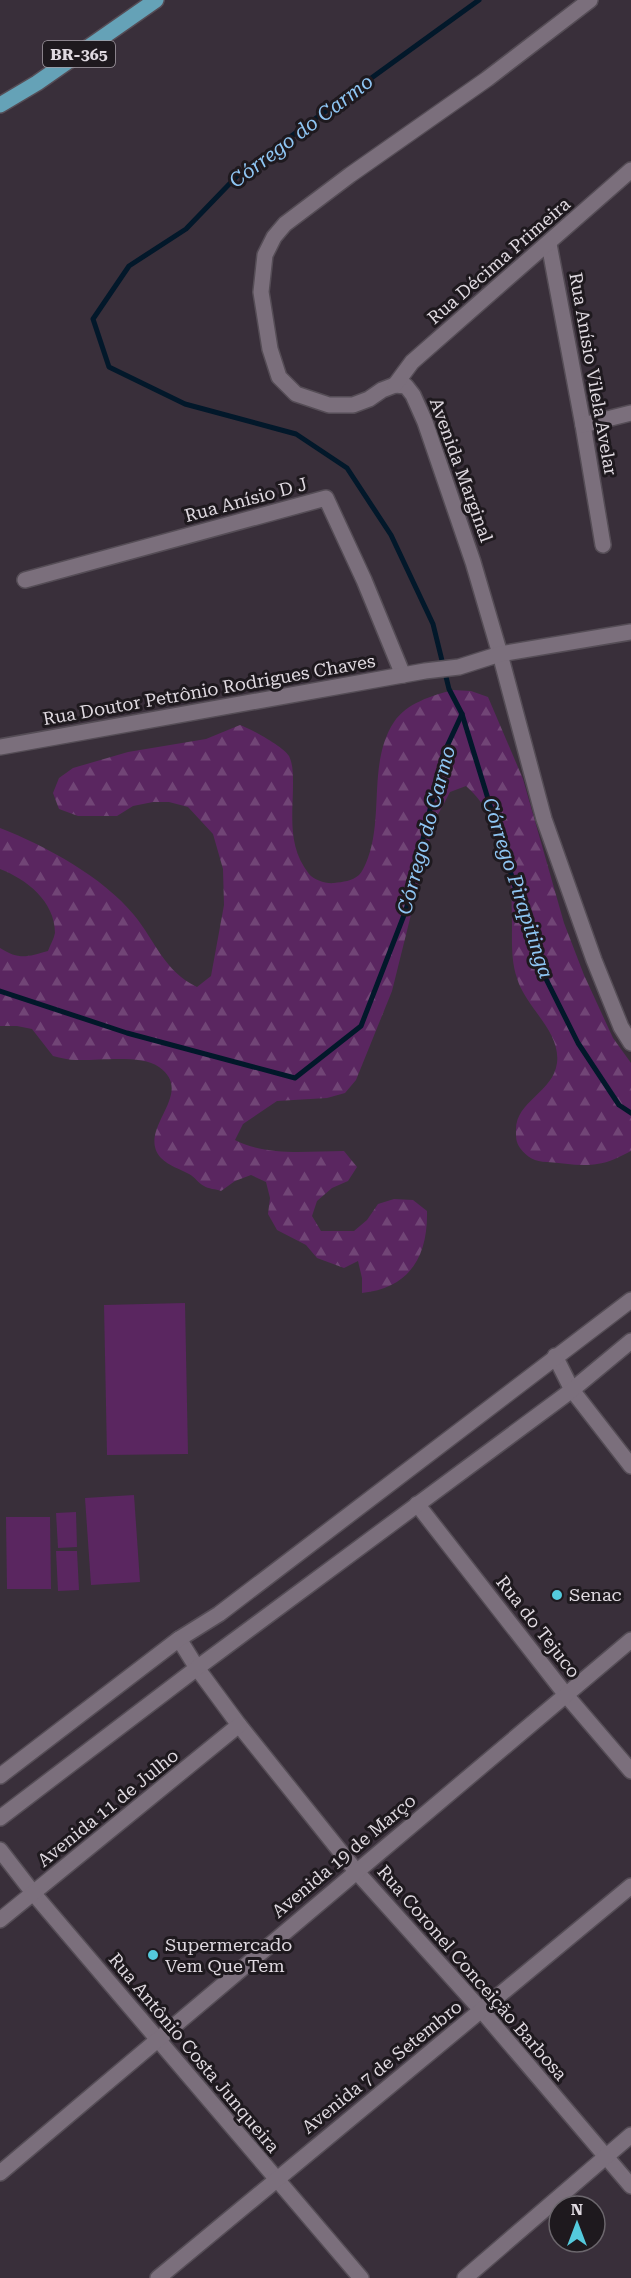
<svg xmlns="http://www.w3.org/2000/svg" width="631" height="2278" font-family="'Roboto Serif',serif">
<defs>
<pattern id="forest-firs" width="22" height="20" patternUnits="userSpaceOnUse" patternTransform="scale(1.5)"><rect width="22" height="20" fill="#5a2660"/><path d="M5 1l3.5 6h-7zM16 11l3.5 6h-7z" fill="#714576"/></pattern>
</defs>
<rect width="100%" height="100%" fill="#392f3a"/>
<path fill="url(#forest-firs)" d="M453,690L471,691L488,697L523,779L564,923L584,975L613,1038L631,1063V1151C621,1156 609,1163 597,1164C582,1167 563,1163 547,1162C535,1162 527,1157 520,1148C516,1142 516,1138 516,1131C515,1101 553,1093 557,1063C561,1031 525,1007 517,978C511,961 512,942 512,924C512,871 507,824 466,786L450,792L434,822L392,991L356,1080L345,1093L327,1098L277,1101L243,1124L235,1140C267,1157 309,1151 344,1151L357,1167L348,1181L332,1188L317,1201L312,1216L321,1231H354L367,1220L378,1204L394,1199L413,1200L427,1211C428,1256 410,1288 362,1293V1278L358,1261L344,1268L317,1258L306,1245L277,1230L268,1214L270,1198L266,1182L251,1175L235,1181L221,1191C216,1189 208,1189 204,1186C198,1183 195,1177 189,1174C180,1169 169,1166 161,1158C135,1129 197,1094 159,1067C141,1054 98,1061 76,1060C69,1060 61,1058 53,1056L32,1029L17,1026H0V948C19,960 27,957 48,951C50,945 54,939 55,933C55,901 26,879 0,869V828C46,846 103,877 134,915C156,942 164,971 197,987L211,976L224,905L223,869L213,834L188,807L169,802H153L133,806L117,816H78L59,809L53,793L59,778L73,768L128,752L206,739L240,725C251,729 283,746 289,756C293,764 293,774 293,783C293,816 287,846 309,874C314,880 326,884 334,883C343,882 352,881 359,875C362,872 364,867 366,863C385,819 367,763 394,722C407,703 431,696 453,690Z"/>
<g fill="#5a2660">
<path d="M185,1303L188,1454L107,1455L104,1305Z"/>
<path d="M134,1495L140,1582L91,1585L85,1498Z"/>
<path d="M76,1512L77,1547L58,1548L56,1513Z"/>
<path d="M6,1517H50L51,1589H7Z"/>
<path d="M56,1551H77L79,1590L58,1591Z"/>
</g>
<g fill="none" stroke-linecap="round" stroke-linejoin="round">
<g stroke="#02182a" stroke-width="5">
<path d="M479,0L239,174L186,229L129,266L93,319L109,367L185,404L296,434L347,468L391,535L433,624L449,689L462,714L539,965L578,1043L619,1105L631,1113"/>
<path d="M0,991L127,1033L295,1078L361,1026L406,910L443,755L462,714"/>
</g>
<defs>
<g id="street">
<path d="M590,0L487,79L350,175L285,224L274,237L265,255L261,292L270,349L279,377L296,394L329,405H353L369,399L382,390L395,385L406,386L413,395L425,422L473,562L500,654L544,819L594,960L621,1027L631,1043"/>
<path d="M549,244L583,425L603,545"/>
<path d="M395,385L412,362L631,170"/>
<path d="M583,425L631,413"/>
<path d="M25,580L326,498L364,580L403,675"/>
<path d="M0,747L425,671L459,667L500,654L631,632"/>
<path d="M555,1356L572,1390L631,1466"/>
<path d="M417,1504L566,1695L631,1771"/>
<path d="M179,1639L197,1668L239,1725L356,1871L482,2011L631,2186"/>
<path d="M0,1850L34,1894L361,2278"/>
<path d="M0,1920L239,1725"/>
<path d="M0,2173L631,1640"/>
<path d="M158,2278L631,1886"/>
<path d="M465,2278L631,2135"/>
</g>
<g id="secondary">
<path d="M0,1776L179,1639L219,1614L631,1300"/>
<path d="M0,1818L197,1668L572,1390L631,1341"/>
</g>
<path id="primary" d="M0,105L37,83L156,0"/>
</defs>
<use href="#street" stroke="#554d56" stroke-width="18"/>
<use href="#secondary" stroke="#554d56" stroke-width="18"/>
<use href="#primary" stroke="#554d56" stroke-width="18"/>
<use href="#street" stroke="#7b6f7c" stroke-width="15"/>
<use href="#secondary" stroke="#7b6f7c" stroke-width="15"/>
<use href="#primary" stroke="#65a2b7" stroke-width="15"/>
</g>
<g fill="#54cadd" stroke="#1e191e" stroke-width="2">
<circle cx="557" cy="1595" r="6"/>
<circle cx="153" cy="1955" r="6"/>
</g>
<g text-anchor="middle" stroke-width="6" stroke-linejoin="round" paint-order="stroke">
<rect fill="#1e191e" stroke="#a59fa6" stroke-width="1.5" x="43" y="41" width="72" height="26" rx="4.5"/>
<g font-size="16" font-weight="bold" fill="#dfd9e0">
<text x="79" y="60">BR-365</text>
</g>
<g font-size="18" fill="#dfd9e0" stroke="#1e191e">
<text transform="translate(499 261) rotate(-41)" y="6">Rua Décima Primeira</text>
<text transform="translate(593 374) rotate(80)" y="6">Rua Anísio Vilela Avelar</text>
<text transform="translate(461 470) rotate(70)" y="6">Avenida Marginal</text>
<text transform="translate(246 500) rotate(-15)" y="6">Rua Anísio D J</text>
<text transform="translate(209 690) rotate(-10)" y="6">Rua Doutor Petrônio Rodrigues Chaves</text>
<text transform="translate(538 1627) rotate(52)" y="6">Rua do Tejuco</text>
<text transform="translate(108 1808) rotate(-39)" y="6">Avenida 11 de Julho</text>
<text transform="translate(344 1856) rotate(-40)" y="6">Avenida 19 de Março</text>
<text transform="translate(472 1973) rotate(49)" y="6">Rua Coronel Conceição Barbosa</text>
<text transform="translate(194 2053) rotate(50)" y="6">Rua Antônio Costa Junqueira</text>
<text transform="translate(382 2067) rotate(-39)" y="6">Avenida 7 de Setembro</text>
</g>
<g font-size="18" fill="#dfd9e0" stroke="#1e191e" text-anchor="start">
<text x="569" y="1601">Senac</text>
<text x="165" y="1951">Supermercado<tspan x="165" dy="21">Vem Que Tem</tspan></text>
</g>
<g font-size="20" font-style="italic" fill="#8fc6f4" stroke="#1e191e">
<text transform="translate(301 131) rotate(-37)" y="7">Córrego do Carmo</text>
<text transform="translate(426 830) rotate(-75)" y="7">Córrego do Carmo</text>
<text transform="translate(518 888) rotate(72)" y="7">Córrego Pirapitinga</text>
</g>
</g>
<g transform="translate(577 2224)"><circle r="28" fill="#1e191e" stroke="#6b666c" stroke-width="1.5"/>
<path d="M0-4.5L10 22L0 15L-10 22Z" fill="#54cadd"/>
<text y="-9" font-size="16" font-weight="bold" text-anchor="middle" fill="#dfd9e0">N</text>
</g>
</svg>
